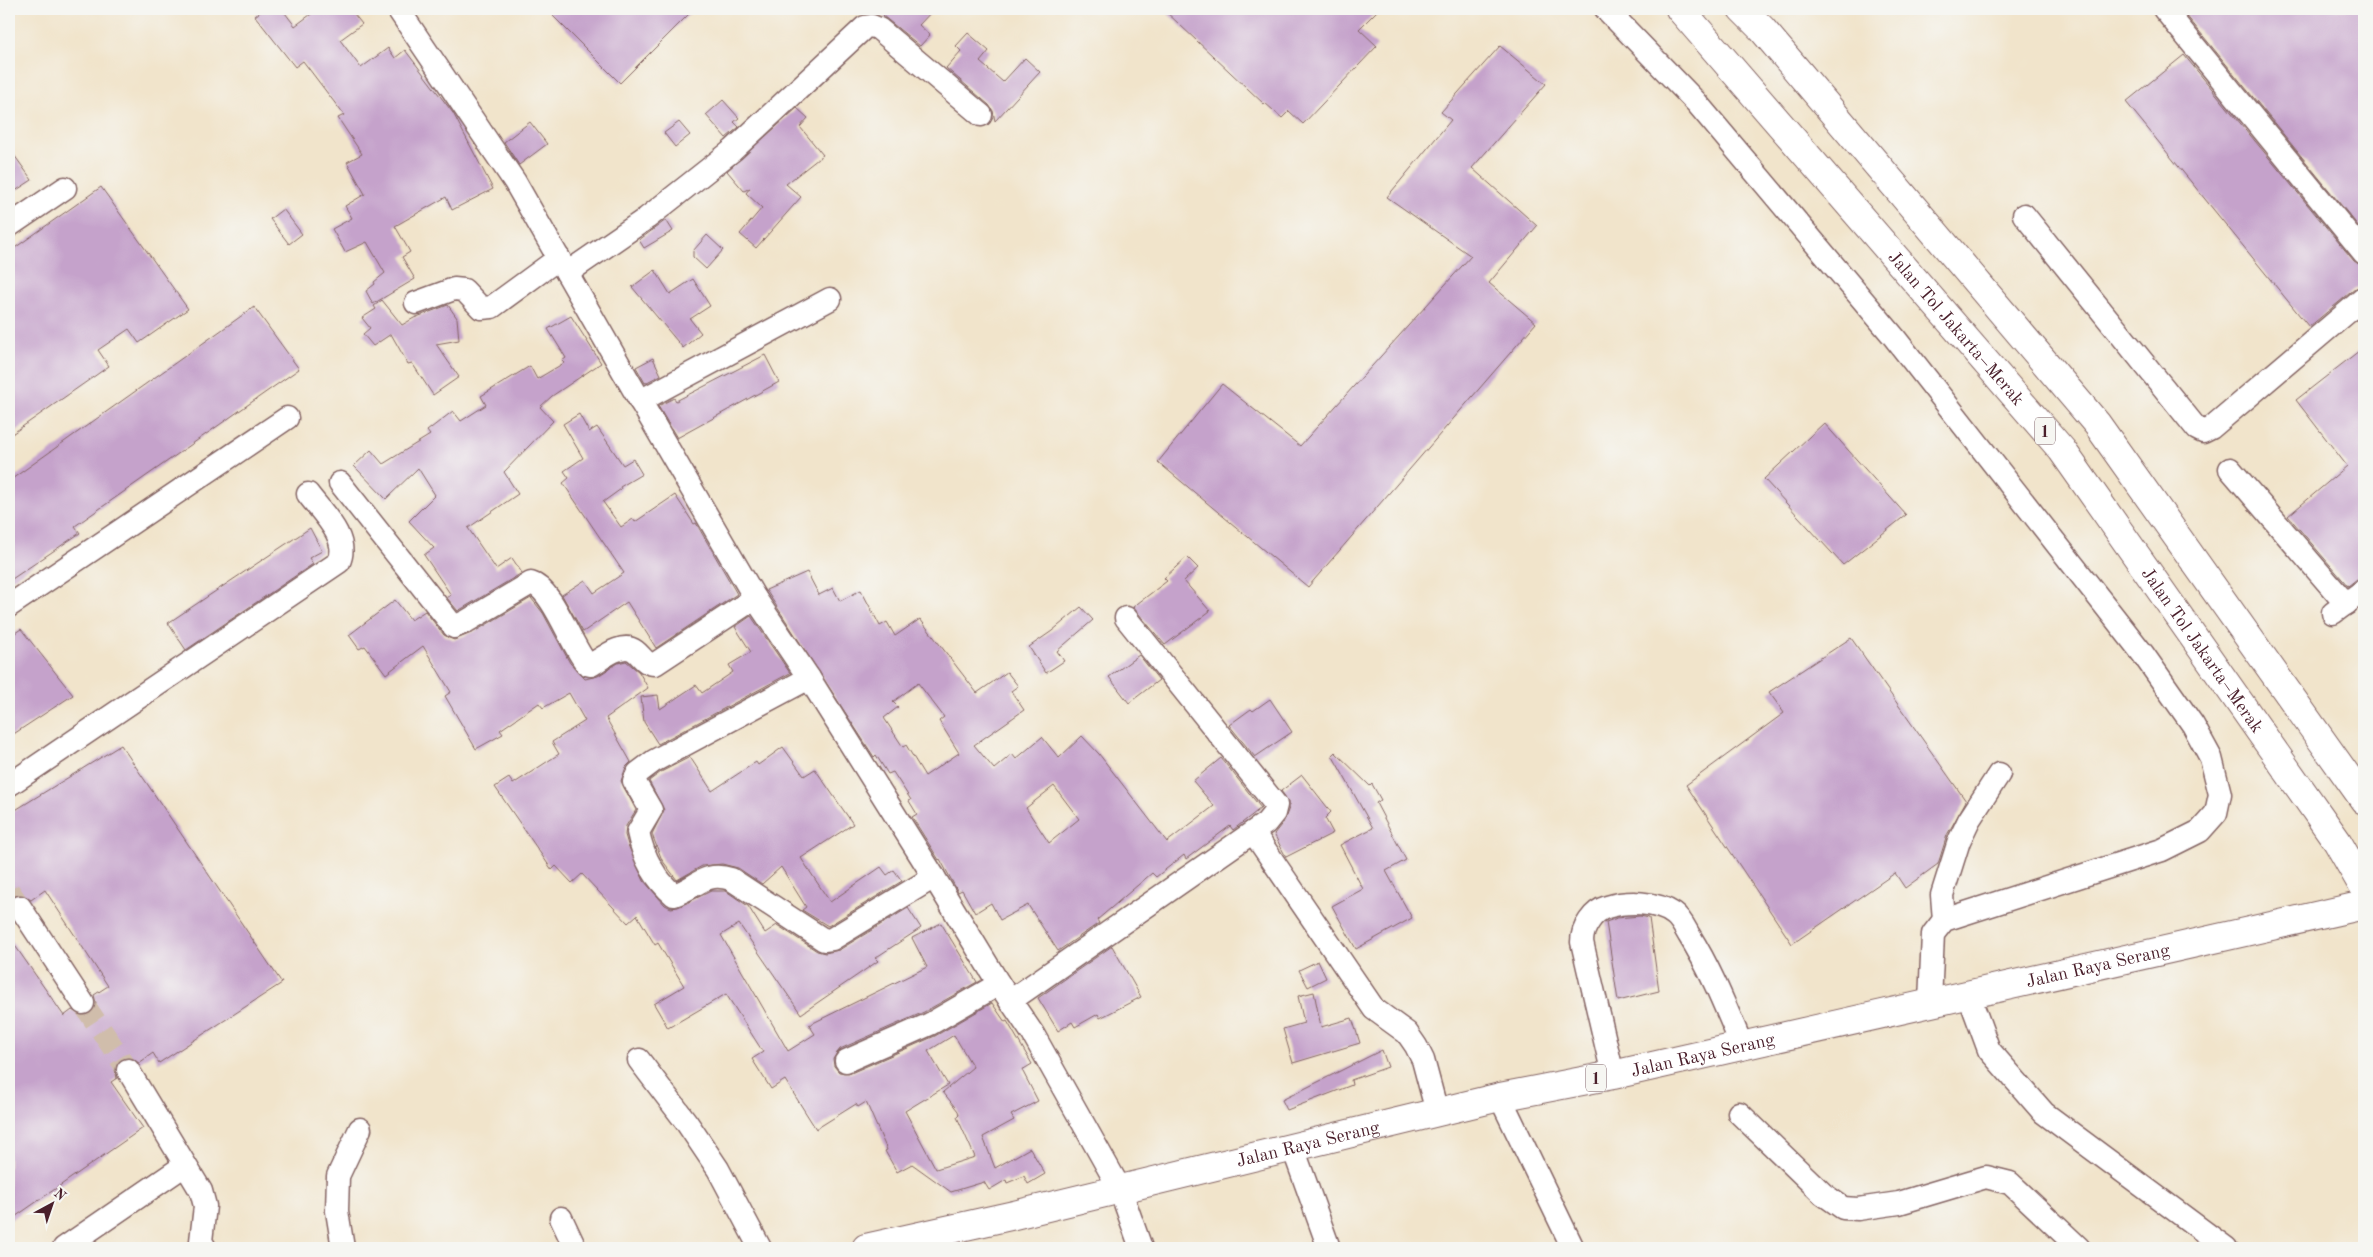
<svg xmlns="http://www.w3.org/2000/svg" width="2373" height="1257" font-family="'Old Standard TT',serif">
<rect width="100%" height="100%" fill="#f6f6f2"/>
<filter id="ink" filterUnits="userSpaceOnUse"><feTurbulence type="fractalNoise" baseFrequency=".02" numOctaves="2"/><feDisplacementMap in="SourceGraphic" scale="10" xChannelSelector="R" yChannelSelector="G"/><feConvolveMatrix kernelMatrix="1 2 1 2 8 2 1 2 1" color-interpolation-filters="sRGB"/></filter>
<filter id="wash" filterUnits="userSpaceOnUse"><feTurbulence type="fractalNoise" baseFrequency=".0096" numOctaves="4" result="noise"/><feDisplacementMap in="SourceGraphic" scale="20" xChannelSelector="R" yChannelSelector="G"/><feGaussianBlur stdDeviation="1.12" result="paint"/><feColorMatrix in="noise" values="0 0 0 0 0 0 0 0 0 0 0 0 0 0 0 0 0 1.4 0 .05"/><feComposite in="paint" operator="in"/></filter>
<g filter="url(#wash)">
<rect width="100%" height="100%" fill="#f1e4cb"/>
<g id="blocks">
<g fill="#c5a2cb" fill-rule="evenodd">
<path d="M264,9H282L295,26L318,9H350L362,24L340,40L361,68L388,48L395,58L405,50L453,113L493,189L452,210L446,197L395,226L410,252L402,257L415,279L373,304L366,291L375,284L374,282L385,273L367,242L345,252L332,229L352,218L345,206L365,194L347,162L362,154L338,118L344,115L303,61L295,67L255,16Z"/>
<path d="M546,9H694L620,83Z"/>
<path d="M890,9H934L919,25L930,35L920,46L883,16Z"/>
<path d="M1163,9H1379L1359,29L1377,46L1303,124L1289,111L1282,118L1265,103L1264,104Z"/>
<path d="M2181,9H2364V233Z"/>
<path d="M968,33L989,51L980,62L1003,82L1025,58L1040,72L995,121L993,111L989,105L946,68L961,51L956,46Z"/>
<path d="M1500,46L1546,84L1472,168L1537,226L1489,283L1536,323L1308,587L1158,462L1222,384L1300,446L1471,256L1387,197L1451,120L1441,112Z"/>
<path d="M2184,55L2354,261L2364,266V285L2356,288L2309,327L2126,102Z"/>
<path d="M723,100L739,118L734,122L739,127L726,138L706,115Z"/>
<path d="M797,108L808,118L800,127L823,155L786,184L801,197L756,248L740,234L762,208L746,193L750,188L744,191L727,171Z"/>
<path d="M530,122L547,144L519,165L504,142Z"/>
<path d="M679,122L690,135L675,147L664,133Z"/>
<path d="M9,148L32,180L9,195Z"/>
<path d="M101,187L188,309L139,343L129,329L98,350L109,366L9,436V252Z"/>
<path d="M283,209L302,234L289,244L270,219Z"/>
<path d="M666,220L673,231L644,248L639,240Z"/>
<path d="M707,235L723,250L706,269L693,257V251Z"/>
<path d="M655,270L670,294L693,279L710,306L690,319L701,333L683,348L632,287Z"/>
<path d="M382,300L402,325L414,318L448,305L457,318L459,340L436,344L459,377L433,395L412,363L408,364L391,334L373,346L363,334L370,328L362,318L376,309L374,306Z"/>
<path d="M254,307L299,369L75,526L80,533L9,581V481Z"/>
<path d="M571,316L601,363L552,396L540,407L553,421L504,472L518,494L468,528L496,569L512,558L522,573L458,611L447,598L451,595L424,555L434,548L409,521L435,495L418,468L386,499L354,466L371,450L383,464L430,435L427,431L453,411L461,421L486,405L481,396L530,366L537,379L564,363L562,361L566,358L548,329Z"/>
<path d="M2364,347V577L2357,579L2348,586L2288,516L2347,466L2296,400Z"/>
<path d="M765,355L779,382L677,438L658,406L674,398L676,401Z"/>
<path d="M653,358L661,375L645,383L636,367Z"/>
<path d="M579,414L589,432L597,427L623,465L633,459L642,474L620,487L621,489L603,502L621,527L633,519L635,522L675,495L694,524L696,523L737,594L656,648L627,602L583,632L562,595L585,580L594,593L624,573L563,483L569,478L564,471L583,458L563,424Z"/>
<path d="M1824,423L1906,515L1843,565L1764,479Z"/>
<path d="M310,528L322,551L309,558L313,564L186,650L168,623Z"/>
<path d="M1187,557L1198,568L1184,581L1210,611L1165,645L1133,607L1167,581L1164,578Z"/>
<path d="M807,572L819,595L833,588L840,601L861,590L880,626L887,622L895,636L920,619L977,693L1007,672L1018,686L1011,691L1024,710L974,745L994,769L1012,754L1016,759L1042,737L1059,758L1082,736L1099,754L1167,842L1214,806L1193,781L1221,758L1261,808L1233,830L1230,826L1186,859L1184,855L1156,877L1152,873L1097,920L1099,923L1058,951L1028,905L1000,920L991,903L975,913L962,890L958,892L940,859L939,860L912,817L917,814L909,801L911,800L893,772L888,774L876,755L874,757L766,590ZM918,683L944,717L939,721L959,753L925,776L906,745L903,747L884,718L898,707L893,702ZM1054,786L1079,819L1049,843L1026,808Z"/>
<path d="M531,598L543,613L570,663L585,679L598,676L618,663L626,661L639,672L648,688L606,718L631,762L626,767L621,781L636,810L626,826L625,835L628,845L644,881L665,905L671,908L678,907L711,891H726L748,906L765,933L777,925L817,951L825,953L839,950L908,908L921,928L875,958L878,961L801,1014L739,924L721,935L788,1051L815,1034L809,1025L927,967L912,938L941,923L977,982L924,1012L840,1049L833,1059L834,1066L839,1072L851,1073L935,1036L992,1003L1005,1022L1007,1021L1032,1064L1022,1070L1038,1101L1011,1115L1014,1120L983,1137L995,1168L1030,1148L1045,1174L1028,1184L1024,1176L1007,1183L1006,1180L989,1190L984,1182L951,1192L912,1164L897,1172L885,1151L887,1150L866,1102L858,1107L856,1104L816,1129L785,1080L771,1089L752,1059L763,1052L726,994L668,1028L654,1004L684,986L658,943L655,945L637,915L628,923L582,874L572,883L556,866L552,870L495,787L509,778L513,784L559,754L552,742L585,721L569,693L543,708L539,703L500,730L503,734L476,749L445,696L451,692L423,646L386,674L365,646L359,649L349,635L395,600L411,620L425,611L444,635L454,640L474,632ZM954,1035L973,1067L943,1092L958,1111L959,1115L957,1117L975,1157L936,1169L905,1111L948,1085L928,1051Z"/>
<path d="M1081,607L1093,620L1057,651L1064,661L1046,673L1029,647L1052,631Z"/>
<path d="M751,616L790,673L658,744L644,722L641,697L658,695L660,709L696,685L702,693L733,672L729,665L751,652L735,627Z"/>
<path d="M21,629L73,695L9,737V637Z"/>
<path d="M1851,638L1966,801L1947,835L1938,864L1905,888L1895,873L1792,944L1686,785L1784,713L1769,692Z"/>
<path d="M1139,655L1159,680L1129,703L1109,677Z"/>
<path d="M1270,699L1292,732L1255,757L1229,725L1251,709L1253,711Z"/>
<path d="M121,745L282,983L159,1063L153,1053L139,1063L128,1057L121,1059L115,1070L117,1078L111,1082L143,1128L9,1221V937L64,1016L72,1010L83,1016L91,1014L96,1003L94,995L108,986L45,890L31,900L20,894L13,896L9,900V814Z"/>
<path d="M783,747L804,776L815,769L853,824L801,858L830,902L881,867L887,875L894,870L902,881L828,926L802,910L806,907L781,867L762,884L738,868L722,864L702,866L677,880L662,860L653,837L652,834L664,810L649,781L661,772L690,757L712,791L756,762L758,765Z"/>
<path d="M1335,752L1370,786L1372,784L1381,800L1376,803L1406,860L1386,871L1412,918L1356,949L1332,906L1363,889L1340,845L1373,828L1332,755Z"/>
<path d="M1302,775L1331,812L1325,818L1333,833L1286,857L1274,834L1284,821L1289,808V802L1281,791Z"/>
<path d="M1640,916L1649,918L1659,991L1618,1001L1606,922L1617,918Z"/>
<path d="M1112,946L1141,997L1100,1018L1098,1014L1075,1027L1072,1022L1058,1031L1038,998Z"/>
<path d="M1318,961L1326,978L1308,987L1299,970Z"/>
<path d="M1314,992L1321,1027L1352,1018L1360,1043L1293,1063L1283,1029L1304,1023L1298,996Z"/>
<path d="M1382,1050L1388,1067L1351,1080L1352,1085L1287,1110L1282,1100Z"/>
</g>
</g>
</g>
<g filter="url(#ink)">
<use href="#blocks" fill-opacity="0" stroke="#846463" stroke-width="1"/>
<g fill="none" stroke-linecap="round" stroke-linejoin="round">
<g stroke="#d0bdab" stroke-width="22" stroke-dasharray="22 11" stroke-linecap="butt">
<path d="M9,891L20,907"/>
<path d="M83,1003L128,1070"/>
</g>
<defs>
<g id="minor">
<path d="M398,9L515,182L627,378L755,598L809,678L934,877L999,984L1033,1034L1120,1189L1141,1248"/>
<path d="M1606,9L1696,102L1894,337L2143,654L2193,725L2211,758L2220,794L2216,813L2200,831L2162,850L1944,920L1933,934L1930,1002"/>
<path d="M2164,9L2364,253"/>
<path d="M2024,215L2197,429L2203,432L2211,428L2364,298"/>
<path d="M9,226L65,188"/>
<path d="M567,273L647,218L733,150L865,27L872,26L879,29L981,115"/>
<path d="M416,303L454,289L464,290L481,308L492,307L559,258"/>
<path d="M640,401L830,299"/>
<path d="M2230,469L2346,604"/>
<path d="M340,483L454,627L467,621L531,583C553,589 571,646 587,664L591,665C603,658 622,641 635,651C643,657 644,664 655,664L755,598"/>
<path d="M9,606L287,418"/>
<path d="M2333,613L2364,590"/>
<path d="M809,678L654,761L638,773L634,781L651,810L638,832C643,856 655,879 674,895C698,887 704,871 731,879L824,940L832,939L934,877"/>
<path d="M9,785L339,562C350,538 322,513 308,494"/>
<path d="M1253,832L1374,1009L1407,1033L1416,1046L1423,1060L1437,1112"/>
<path d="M20,907L83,1003"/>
<path d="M1944,920L1942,895L1959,841L1969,820L1999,774"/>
<path d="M1968,993L1989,1050L2044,1113L2226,1248"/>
<path d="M1010,1001L1266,823L1274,813L1276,805L1126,618"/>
<path d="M639,1060L687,1123L718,1169L760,1248"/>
<path d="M846,1061L930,1024L999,984"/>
<path d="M128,1070L201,1191L205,1206L201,1241L205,1248"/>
<path d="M1613,1075L1582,942C1582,928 1593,911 1607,907C1627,901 1656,901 1674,914C1680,918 1685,928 1689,935C1711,970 1726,1008 1742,1046"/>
<path d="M1500,1097L1573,1248"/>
<path d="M1739,1113L1823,1194L1843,1208L1858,1209L1899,1203L1986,1177L2010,1183L2079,1248"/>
<path d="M1293,1148L1329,1248"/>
<path d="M561,1218L575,1248"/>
<path d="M64,1248L185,1165"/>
<path d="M343,1248L337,1211L338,1176L360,1129"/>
</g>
<g id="highway">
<path id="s1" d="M1680,9L2062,450L2337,841L2364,888"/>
<path d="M1742,9L1762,29L2097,424L2364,800"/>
<path id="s2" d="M866,1248L1010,1216L1500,1097L1613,1075L2364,905"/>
</g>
</defs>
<use href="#minor" stroke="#846463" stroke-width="25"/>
<use href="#highway" stroke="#846463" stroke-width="30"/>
<use href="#minor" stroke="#fff" stroke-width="22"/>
<use href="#highway" stroke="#fff" stroke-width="28"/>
</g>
</g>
<g text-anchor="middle" stroke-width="5" stroke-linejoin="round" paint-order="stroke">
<g fill="#f6f6f2" stroke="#7e6067" stroke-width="1">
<rect x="2035" y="417.5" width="20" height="27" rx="4"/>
<rect x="1586" y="1064.5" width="20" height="27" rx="4"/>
</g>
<g font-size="16" font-weight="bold" fill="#4a1f2b">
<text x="2045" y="437">1</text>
<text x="1596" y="1084">1</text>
</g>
<g font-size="18" fill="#4a1f2b" stroke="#f6f6f2">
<text dy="6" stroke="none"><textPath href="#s1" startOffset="422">Jalan Tol Jakarta–Merak</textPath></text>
<text dy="6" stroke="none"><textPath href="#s1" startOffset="828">Jalan Tol Jakarta–Merak</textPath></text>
<text dy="6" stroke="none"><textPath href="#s2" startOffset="1264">Jalan Raya Serang</textPath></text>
<text dy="6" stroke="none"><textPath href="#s2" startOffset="859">Jalan Raya Serang</textPath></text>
<text dy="6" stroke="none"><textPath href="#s2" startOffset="454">Jalan Raya Serang</textPath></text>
</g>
</g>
<rect width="2373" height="1257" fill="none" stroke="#f6f6f2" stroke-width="30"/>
<g transform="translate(52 1204) rotate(40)" stroke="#f6f6f2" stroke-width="4" paint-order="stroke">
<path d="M0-4L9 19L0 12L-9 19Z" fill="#4a1f2b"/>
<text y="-8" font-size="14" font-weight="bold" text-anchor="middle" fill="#4a1f2b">N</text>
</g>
</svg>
